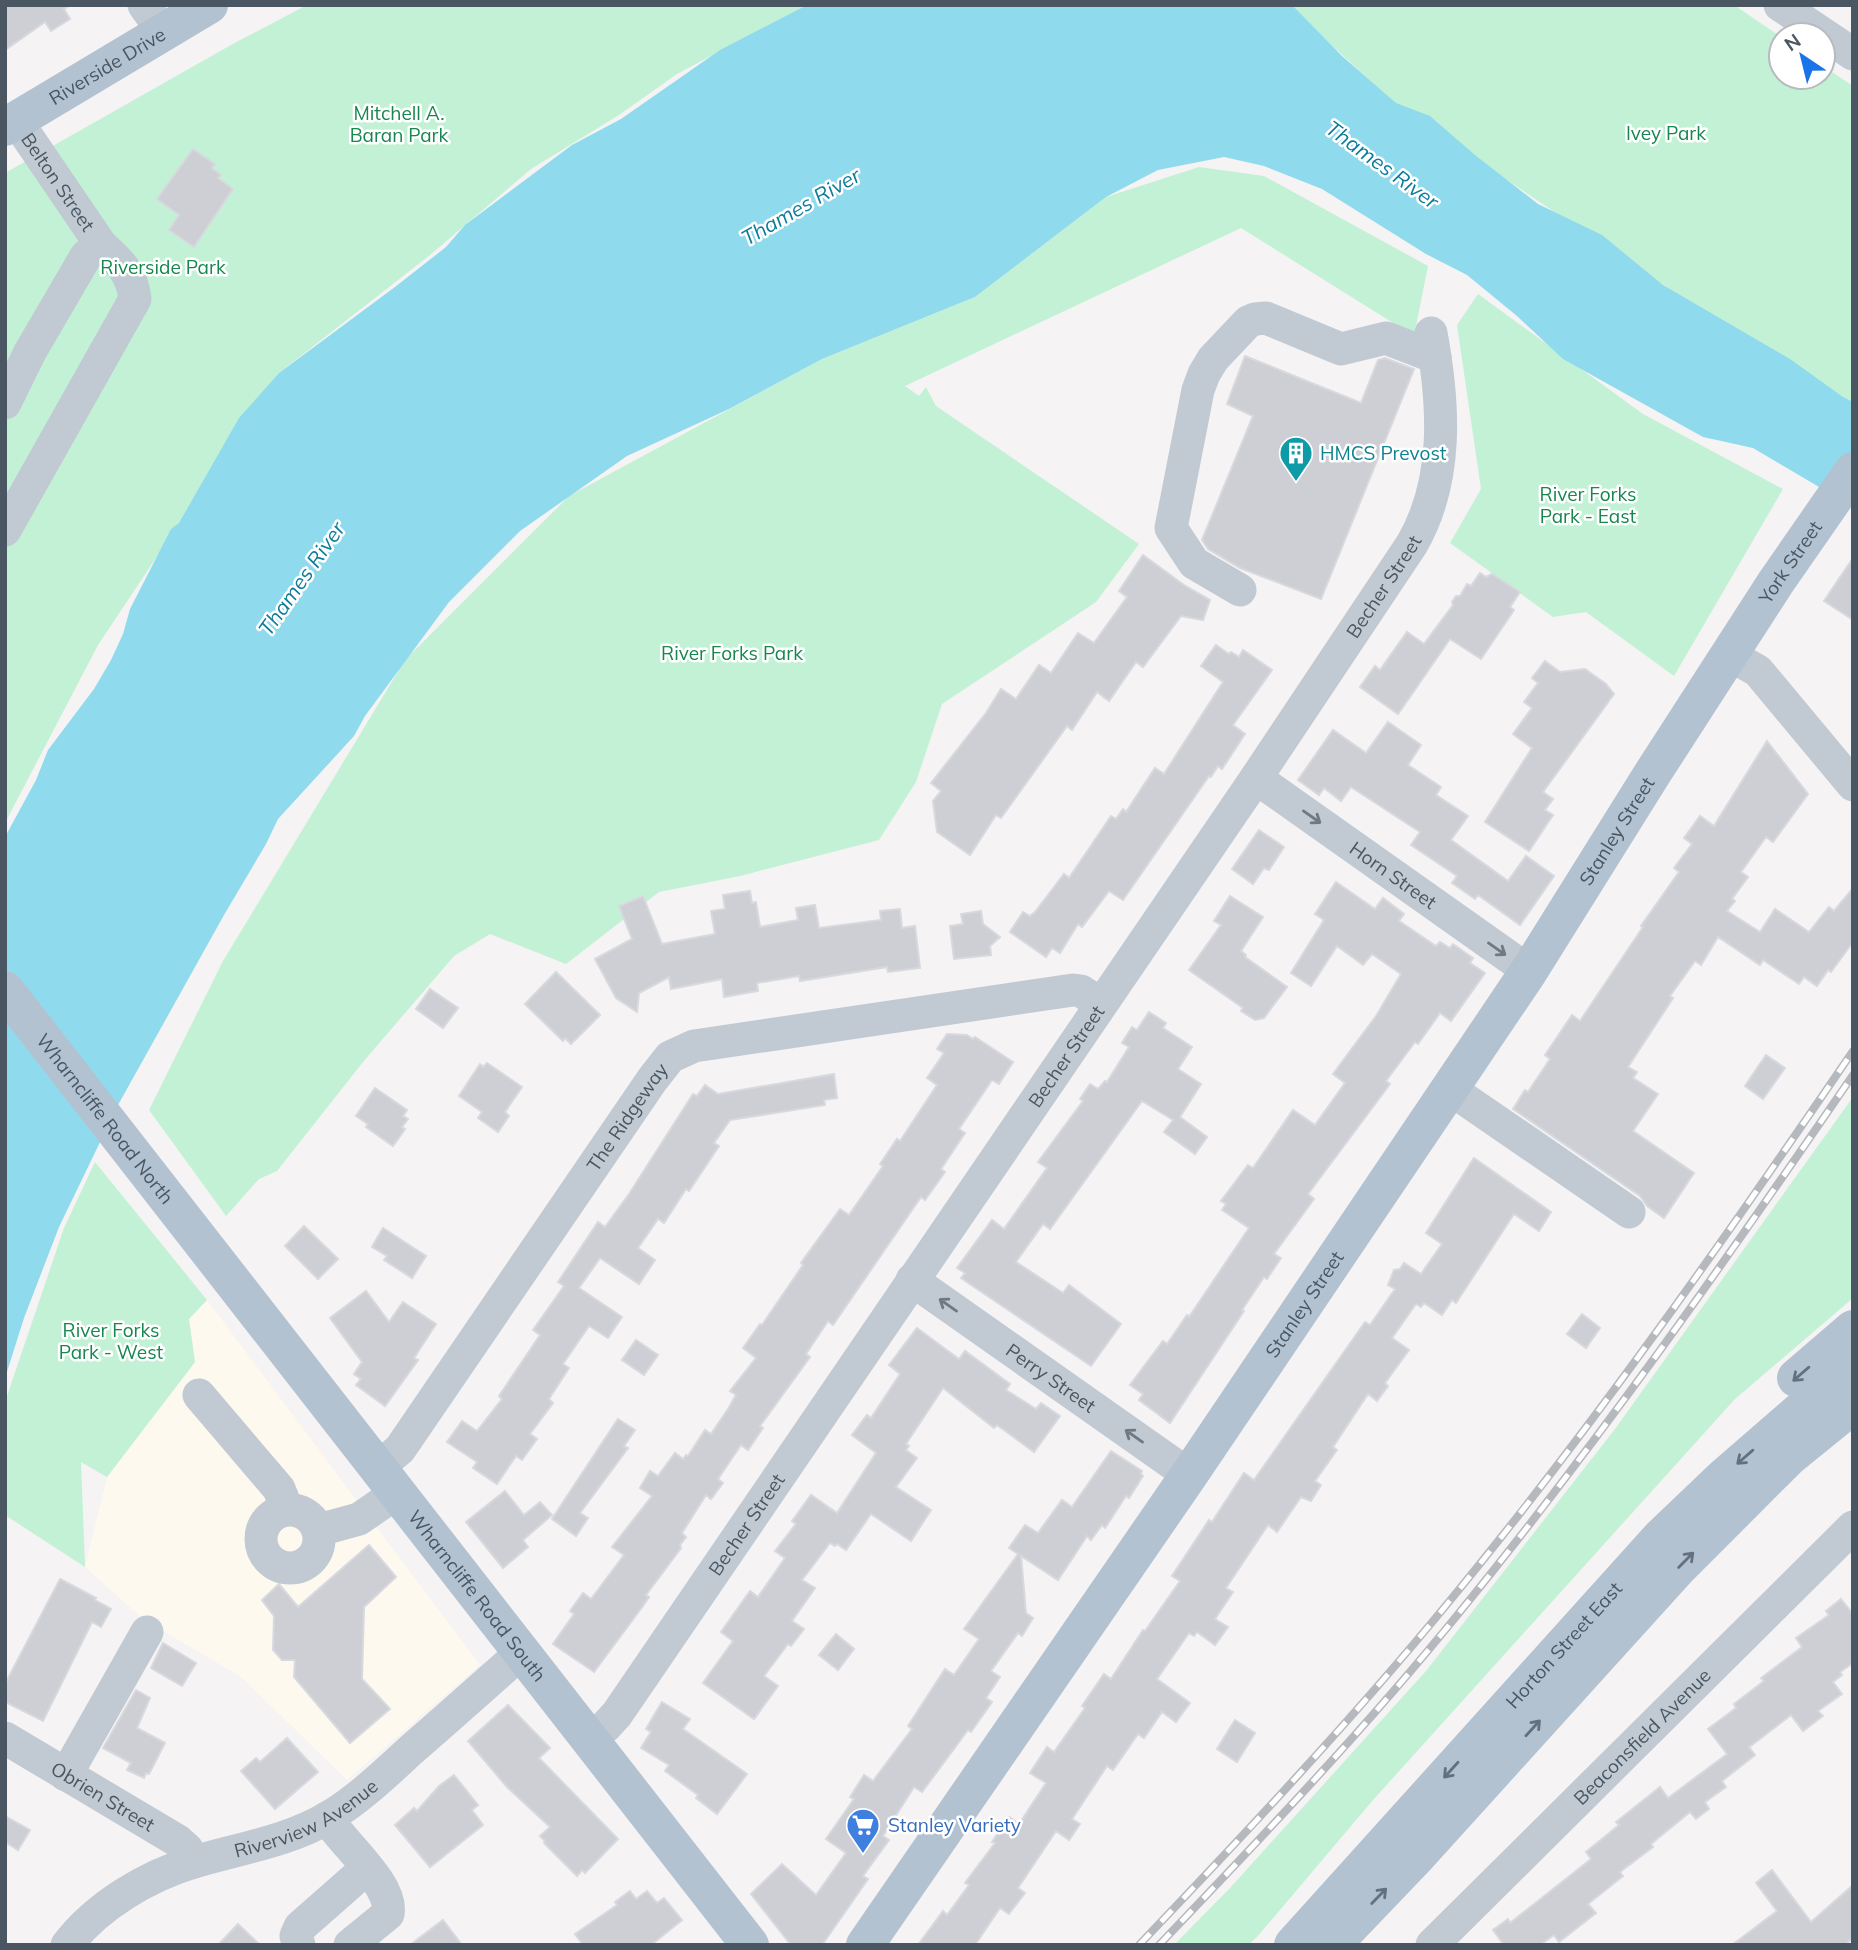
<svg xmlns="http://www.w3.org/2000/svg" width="1858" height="1950" font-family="Mulish,sans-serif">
<rect width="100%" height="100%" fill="#f5f3f3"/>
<path fill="#fdf9ef" d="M207,1300L480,1665L347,1780L241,1677L143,1619L85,1567L107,1477L195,1362L189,1319Z"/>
<g fill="#c3f1d5">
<path d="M307,5H807L677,74L619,115L531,169L430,255L279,373L98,645L5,823V173L231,45Z"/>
<path d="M1288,5H1734L1781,37V77H1823V66L1853,86V399L1846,408L1400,108Z"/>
<path d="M1199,167L1264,176L1428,266L1414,336L1241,228L905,386L919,396L926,387L936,406L1139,544L1096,602L942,704L916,782L879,840L740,876L659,892L566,964L490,934L454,956L363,1062L277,1171L259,1179L226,1216L149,1110L223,961L405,660L569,496L822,359L975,297L1106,197Z"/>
<path d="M1478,294L1643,414L1783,489L1674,676L1586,612L1553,617L1450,543L1481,489L1457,325Z"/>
<path d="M1853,1097V1298L1735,1399L1373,1800L1257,1937L1248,1945H1174L1230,1888L1426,1671L1615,1429Z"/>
<path d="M95,1162L207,1300L189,1319L195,1362L107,1477L81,1462L85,1567L5,1515V1402L64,1228Z"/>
</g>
<path fill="#90daee" d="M807,5H1292L1342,56L1396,103L1430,116L1475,155L1538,204L1602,235L1663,285L1790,359L1843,397L1853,402V507L1753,448L1703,437L1563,359L1517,316L1467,275L1426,254L1322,189L1264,166L1224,157L1158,170L1106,197L975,297L822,359L729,409L627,456L520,531L449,602L365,716L354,736L278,819L266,844L224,915L118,1105L59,1227L24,1318L5,1378V837L36,780L48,750L94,689L111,660L123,634L130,609L171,529L179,523L239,418L279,373L395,287L446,247L465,225L572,145L621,119L720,50Z"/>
<g fill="#cdcfd5" stroke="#d7d9de" stroke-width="2">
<path d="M5,5H70L64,9L70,19L51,31L45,22L5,50Z"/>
<path d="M193,149L215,164L212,168L221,175L218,178L233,189L194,247L169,230L179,215L157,199Z"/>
<path d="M1245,356L1361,403L1378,360L1385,358L1414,369L1321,599L1240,568L1208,549L1202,540L1253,416L1227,404Z"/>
<path d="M1143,555L1184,585L1210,600L1203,620L1181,616L1143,667L1136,662L1109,701L1097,692L1072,730L1067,726L1001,818L996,815L970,855L937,832L933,801L941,791L931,783L986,713L1001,689L1016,699L1039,665L1051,673L1078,633L1094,643L1127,597L1119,591Z"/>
<path d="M1853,558V620L1824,601Z"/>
<path d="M1480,573L1486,577L1492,574L1520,592L1510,607L1514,610L1481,659L1450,639L1398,714L1360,687L1375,666L1380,670L1407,632L1424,644L1453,605L1452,602L1456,596H1460L1467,584L1471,586Z"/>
<path d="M1216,645L1229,654L1231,652L1239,657L1243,650L1272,670L1233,725L1245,734L1222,769L1218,766L1211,777L1209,776L1123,900L1109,891L1082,927L1078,924L1060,953L1052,948L1046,957L1010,932L1023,912L1030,916L1035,912L1064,874L1069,878L1111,816L1116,819L1123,809L1126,812L1155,768L1164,774L1223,682L1201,666Z"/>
<path d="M1545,661L1560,672L1585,669L1606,684L1614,694L1543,792L1553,799L1545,810L1553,815L1529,851L1485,822L1532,748L1513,734L1532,708L1524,702L1538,683L1532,678Z"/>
<path d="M1388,722L1421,745L1408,765L1441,787L1436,795L1468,816L1451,840L1508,881L1526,856L1554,876L1520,925L1478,895L1475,899L1452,883L1457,876L1411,845L1420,832L1351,787L1341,801L1324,788L1319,795L1298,780L1333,730L1366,753Z"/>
<path d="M1767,741L1808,794L1773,842L1766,837L1741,872L1748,877L1732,899L1735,901L1727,911L1760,932L1775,909L1809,932L1829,907L1834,911L1853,888V942L1831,972L1828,970L1817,986L1804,977L1799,984L1763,960L1760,965L1718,937L1701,965L1695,961L1670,996L1673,998L1628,1067L1637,1072L1633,1078L1658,1094L1633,1131L1694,1173L1664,1218L1647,1206L1640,1196L1513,1109L1525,1090L1528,1092L1550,1059L1545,1055L1572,1015L1580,1021L1643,927L1641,926L1679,872L1674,868L1692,844L1684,838L1700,816L1714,826Z"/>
<path d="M1259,830L1284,847L1269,870L1264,868L1253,884L1232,869Z"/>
<path d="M1336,882L1375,909L1383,898L1404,914L1399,921L1436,946L1440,942L1450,948L1453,944L1473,958L1470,963L1485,973L1451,1021L1440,1013L1418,1044L1415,1042L1386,1081L1390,1084L1308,1194L1314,1199L1274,1254L1281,1258L1267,1279L1264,1277L1242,1310L1244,1311L1170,1423L1139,1400L1143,1394L1130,1385L1163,1341L1167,1344L1187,1315L1189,1317L1249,1228L1222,1210L1226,1204L1221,1201L1248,1165L1253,1168L1293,1110L1315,1125L1345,1083L1333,1074L1376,1016L1401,974L1372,954L1363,965L1337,946L1311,986L1291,973L1324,920L1315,914Z"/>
<path d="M750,891L752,903L756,902L760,927L798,920L796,908L815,905L819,928L881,920L880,911L900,909L902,928L915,926L920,968L888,972L887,967L800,981L799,976L757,983L758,991L724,997L722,979L671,989L669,977L639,993L637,1012L616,998L595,959L632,939L619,906L643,896L662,944L715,934L711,911L725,909L723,895Z"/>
<path d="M1230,896L1263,917L1241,951L1246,955L1245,957L1287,987L1264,1018L1255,1020L1241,1011L1243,1008L1189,970L1221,925L1214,921Z"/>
<path d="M981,911L983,924L1000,937L990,946L991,955L954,959L950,926L963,924L961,914Z"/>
<path d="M556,972L600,1015L571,1044L565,1038L563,1041L525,1004Z"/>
<path d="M430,989L458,1008L443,1028L416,1009Z"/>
<path d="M1149,1012L1166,1023L1163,1028L1192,1047L1178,1069L1201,1084L1180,1117L1207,1137L1195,1154L1164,1132L1173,1120L1142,1101L1050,1229L1043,1224L1016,1262L1063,1293L1069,1285L1121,1324L1091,1366L961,1278L965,1273L957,1268L992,1220L1004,1229L1047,1168L1038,1162L1083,1101L1080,1099L1090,1084L1098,1089L1105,1081L1107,1082L1129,1047L1122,1043L1132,1027L1137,1030Z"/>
<path d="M947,1034L967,1035L973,1039L975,1037L1013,1062L999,1084L992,1080L959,1129L965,1133L941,1169L945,1172L925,1200L921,1197L833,1325L828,1321L806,1354L810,1357L760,1426L763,1428L748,1450L741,1445L718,1479L723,1483L711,1499L706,1495L682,1533L686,1537L680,1545L681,1548L646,1595L649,1597L643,1606L594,1672L553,1644L574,1614L570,1611L583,1593L591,1599L624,1555L612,1547L652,1496L640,1488L650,1471L658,1476L675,1453L683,1459L686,1455L688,1456L705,1430L711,1434L728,1409L736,1395L730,1391L756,1358L743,1348L760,1324L762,1325L803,1265L801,1263L840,1209L849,1215L883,1166L880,1164L897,1139L900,1141L937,1085L927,1078L944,1053L937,1049Z"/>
<path d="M1766,1055L1785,1068L1763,1099L1745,1086Z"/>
<path d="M487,1063L522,1087L505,1112L509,1116L498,1132L478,1118L482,1112L459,1096L480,1064L483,1067Z"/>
<path d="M834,1074L837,1098L824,1100L825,1105L730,1120L714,1143L719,1146L689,1191L686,1189L664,1223L658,1219L638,1248L655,1260L639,1284L600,1258L579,1288L622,1317L608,1338L589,1326L563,1364L569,1368L549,1399L553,1403L530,1434L537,1439L522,1460L516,1456L497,1484L473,1468L477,1462L447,1442L462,1421L477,1431L502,1399L499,1396L540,1335L533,1330L564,1286L558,1282L598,1222L605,1227L629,1194L693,1094L697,1096L705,1085L718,1094Z"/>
<path d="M375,1088L407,1110L403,1116L408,1119L402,1127L405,1129L393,1146L366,1127L368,1124L356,1116Z"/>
<path d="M1474,1158L1551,1212L1539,1231L1514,1214L1456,1303L1452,1300L1442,1315L1424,1303L1421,1307L1416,1304L1392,1338L1409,1350L1385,1383L1388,1386L1377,1401L1368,1394L1333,1447L1337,1450L1315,1481L1321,1485L1311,1501L1301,1497L1277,1532L1268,1525L1226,1588L1233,1592L1215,1619L1228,1627L1215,1645L1197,1632L1194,1636L1189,1633L1157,1679L1190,1703L1176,1722L1162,1712L1144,1738L1138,1734L1113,1770L1107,1766L1072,1819L1080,1824L1069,1840L1056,1831L1018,1888L1025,1893L1009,1914L1000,1908L975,1945H918L943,1911L947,1915L969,1885L965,1883L995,1843L992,1842L1009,1817L1019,1824L1046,1783L1030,1773L1047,1747L1054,1752L1085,1708L1082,1706L1104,1674L1111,1679L1143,1630L1145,1631L1180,1581L1172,1576L1209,1520L1212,1522L1244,1473L1254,1480L1365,1322L1370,1325L1395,1289L1388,1285L1394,1270L1400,1269L1404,1263L1421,1274L1442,1244L1426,1233Z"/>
<path d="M304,1226L338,1259L318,1279L285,1246Z"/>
<path d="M383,1228L426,1256L412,1278L384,1260L387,1256L372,1247Z"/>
<path d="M366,1291L389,1322L403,1302L436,1324L414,1358L418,1360L385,1406L356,1385L361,1379L354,1374L362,1362L330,1318Z"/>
<path d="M1582,1314L1600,1328L1586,1348L1567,1334Z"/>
<path d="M917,1328L959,1359L965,1351L1010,1384L1006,1390L1036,1409L1041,1403L1060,1416L1034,1452L997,1425L994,1428L943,1388L906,1444L909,1446L906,1450L917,1458L896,1487L931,1510L911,1541L871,1514L846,1550L837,1544L835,1546L830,1543L802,1580L815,1588L792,1621L804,1629L791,1646L788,1644L764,1676L778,1686L754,1719L703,1683L733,1641L721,1632L750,1591L758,1597L785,1558L775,1551L796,1524L792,1521L811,1495L837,1513L876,1453L852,1435L867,1415L871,1418L900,1374L889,1365Z"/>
<path d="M636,1340L658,1355L644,1375L622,1360Z"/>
<path d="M618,1419L635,1430L624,1446L628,1448L580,1513L588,1518L576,1536L552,1519Z"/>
<path d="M1111,1451L1142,1471L1141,1474L1143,1476L1129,1498L1126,1496L1105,1528L1102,1525L1091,1540L1087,1536L1058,1580L1021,1556L1026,1613L1033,1618L1022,1636L1018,1633L991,1671L1000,1677L986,1698L992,1702L971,1732L968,1730L922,1792L914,1787L883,1836L889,1840L863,1876L868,1879L822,1945H791L751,1894L782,1864L816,1895L846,1853L826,1839L854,1799L850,1797L864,1775L873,1781L912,1729L908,1726L945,1669L954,1675L979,1639L964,1629L1018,1554L1009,1548L1025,1525L1038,1533L1062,1500L1072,1507Z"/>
<path d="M505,1491L524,1515L540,1502L552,1515L523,1540L528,1547L503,1568L466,1522Z"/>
<path d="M369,1545L396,1577L364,1607L362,1679L390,1709L350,1743L294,1677L295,1660H282L273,1650L274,1616L262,1600L279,1584L298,1607Z"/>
<path d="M60,1579L96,1598L95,1600L111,1609L101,1627L92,1622L43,1721L5,1702V1684Z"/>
<path d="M1841,1599L1853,1614V1663L1840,1672L1842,1675L1833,1682L1842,1694L1818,1711L1823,1716L1803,1731L1791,1715L1752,1745L1749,1747L1755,1755L1722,1781L1726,1787L1705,1802L1709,1809L1696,1819L1690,1812L1651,1844L1653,1847L1620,1872L1623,1876L1588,1904L1596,1913L1559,1942L1554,1935L1540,1945H1504L1493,1930L1508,1919L1510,1923L1591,1859L1586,1852L1619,1825L1616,1822L1660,1787L1668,1798L1727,1754L1708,1729L1736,1708L1734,1704L1764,1681L1761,1678L1802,1647L1796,1638L1829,1615L1826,1611Z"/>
<path d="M836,1634L854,1649L838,1670L819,1655Z"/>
<path d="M163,1643L196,1663L182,1686L151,1668Z"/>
<path d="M136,1690L150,1698L137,1728L165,1743L149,1774L146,1773L144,1778L127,1770L131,1763L103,1748Z"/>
<path d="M662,1702L690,1719L683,1729L747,1774L717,1814L696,1798L698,1795L665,1771L669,1765L641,1748L651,1732L646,1729Z"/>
<path d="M508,1705L550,1748L539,1758L618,1839L585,1873L582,1870L577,1876L544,1843L545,1841L540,1836L550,1827L507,1787L468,1741Z"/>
<path d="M1235,1720L1255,1733L1237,1762L1217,1749Z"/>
<path d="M287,1738L318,1772L275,1809L241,1771L256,1758L260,1762Z"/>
<path d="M454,1775L478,1805L472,1810L483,1825L430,1867L395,1825L414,1808L417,1811L439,1786Z"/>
<path d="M5,1816L30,1830L18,1850L5,1842Z"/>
<path d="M1772,1870L1811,1922L1853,1885V1938L1845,1945H1732L1777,1911L1756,1883Z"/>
<path d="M630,1891L636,1899L647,1891L657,1903L664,1898L682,1920L651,1945H583L575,1934L617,1905L615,1902Z"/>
<path d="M443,1920L462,1945H410Z"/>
<path d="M238,1924L260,1945H218Z"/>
</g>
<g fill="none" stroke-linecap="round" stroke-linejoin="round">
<g stroke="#c1cad2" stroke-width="33">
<path d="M144,5L163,32"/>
<path d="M1780,5L1853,54"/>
<path id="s1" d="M16,120L101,245"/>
<path d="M5,403L30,352L86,256L101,245C120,262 132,273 135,299L5,530"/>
<path d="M1240,590L1194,563L1171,528L1198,390L1204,374L1213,359L1248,322L1255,319L1266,318L1341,349L1386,338L1435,357"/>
<path d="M1730,655L1758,671L1853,785"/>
<path id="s2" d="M1256,778L1529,971"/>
<path d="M1450,1089L1629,1212"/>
<path id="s3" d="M912,1280L1189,1475"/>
<path d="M199,1395L279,1489L287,1509"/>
<path id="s4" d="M379,1467L400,1449L652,1080L670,1057L694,1046L1073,990L1081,991L1101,1004"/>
<circle cx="290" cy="1539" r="29"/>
<path d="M319,1530L359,1519L398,1492"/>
<path id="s5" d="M5,1738L178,1841L187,1849L194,1862"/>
<path id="s6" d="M588,1739L606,1726L617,1714L1256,778L1412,544C1449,480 1444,404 1431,333"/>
<path d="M66,1775L147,1632"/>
<path d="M327,1818C342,1843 394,1885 388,1914L350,1945"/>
<path id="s7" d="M67,1945C97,1906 147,1876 194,1862C240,1848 287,1842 329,1817C359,1799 385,1774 411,1750C448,1718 485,1685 522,1652"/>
<path d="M299,1945L296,1936L300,1927L367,1868"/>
<path id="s8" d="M1432,1945L1853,1527"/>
</g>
<g stroke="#b3c2d1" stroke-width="38">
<path id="s9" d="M5,127L209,5"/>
<path id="s10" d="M5,990L750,1945"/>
<path d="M1796,1378L1853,1329"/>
<path id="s11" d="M865,1945L1189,1475L1529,971L1654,771L1776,582L1853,471"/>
<path id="s12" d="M1293,1945L1661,1537L1725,1476L1853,1365"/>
<path d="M1332,1945L1418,1855L1678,1568L1789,1457L1853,1405"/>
</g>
<defs>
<g id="rail">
<path d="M1139,1945C1245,1834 1350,1722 1448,1603C1593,1427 1724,1240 1853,1051"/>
<path d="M1159,1945C1262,1837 1365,1729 1459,1613C1600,1440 1727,1259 1853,1075"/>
</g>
</defs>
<use href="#rail" stroke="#b5b8bd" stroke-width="8"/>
<use href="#rail" stroke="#fff" stroke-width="5" stroke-dasharray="16" stroke-linecap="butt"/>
</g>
<defs><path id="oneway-shaft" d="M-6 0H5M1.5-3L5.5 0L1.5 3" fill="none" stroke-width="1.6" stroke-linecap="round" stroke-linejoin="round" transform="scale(1.75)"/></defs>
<g stroke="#6e7983">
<use href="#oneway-shaft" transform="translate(1312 817) rotate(35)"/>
<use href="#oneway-shaft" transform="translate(1497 949) rotate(35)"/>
<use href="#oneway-shaft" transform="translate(948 1305) rotate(-145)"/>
<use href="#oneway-shaft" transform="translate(1134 1436) rotate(-145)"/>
</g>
<g stroke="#64717d">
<use href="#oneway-shaft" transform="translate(1801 1374) rotate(139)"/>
<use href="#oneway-shaft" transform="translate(1745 1457) rotate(139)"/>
<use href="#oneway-shaft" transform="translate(1686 1560) rotate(-45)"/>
<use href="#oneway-shaft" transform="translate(1533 1728) rotate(-48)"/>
<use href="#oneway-shaft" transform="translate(1451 1770) rotate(132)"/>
<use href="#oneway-shaft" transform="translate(1379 1896) rotate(-46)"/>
</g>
<defs>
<symbol id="building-pin" viewBox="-11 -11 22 30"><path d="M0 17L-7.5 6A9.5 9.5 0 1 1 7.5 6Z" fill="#0f9aa8" stroke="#fff"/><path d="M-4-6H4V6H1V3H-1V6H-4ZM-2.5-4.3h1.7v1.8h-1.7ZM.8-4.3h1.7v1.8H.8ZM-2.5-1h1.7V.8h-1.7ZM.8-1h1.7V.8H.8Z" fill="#fff"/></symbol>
<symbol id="supermarket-pin" viewBox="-11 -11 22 30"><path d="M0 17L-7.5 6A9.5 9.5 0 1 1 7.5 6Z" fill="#3f7fe0" stroke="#fff"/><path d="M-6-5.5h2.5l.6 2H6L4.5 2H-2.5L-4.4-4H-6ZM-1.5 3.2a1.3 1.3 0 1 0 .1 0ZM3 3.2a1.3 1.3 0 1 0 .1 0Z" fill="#fff"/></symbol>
</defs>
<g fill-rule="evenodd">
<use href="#building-pin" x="1277" y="434" width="38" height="52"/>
<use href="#supermarket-pin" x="844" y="1806" width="38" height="52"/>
</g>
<g text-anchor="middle" stroke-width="5" stroke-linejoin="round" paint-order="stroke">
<g font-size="19" fill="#4a5661" stroke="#fff">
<text dy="7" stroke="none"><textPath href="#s9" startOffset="119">Riverside Drive</textPath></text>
<text dy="7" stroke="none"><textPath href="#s1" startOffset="75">Belton Street</textPath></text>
<text dy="7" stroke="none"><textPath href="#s11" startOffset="1664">York Street</textPath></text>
<text dy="7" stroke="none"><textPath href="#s6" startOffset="1402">Becher Street</textPath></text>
<text dy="7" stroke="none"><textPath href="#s11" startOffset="1344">Stanley Street</textPath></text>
<text dy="7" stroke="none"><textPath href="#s2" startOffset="168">Horn Street</textPath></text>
<text dy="7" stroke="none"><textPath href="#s6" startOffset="835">Becher Street</textPath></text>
<text dy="7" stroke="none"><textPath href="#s4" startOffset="430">The Ridgeway</textPath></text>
<text dy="7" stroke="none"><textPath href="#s10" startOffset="163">Wharncliffe Road North</textPath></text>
<text dy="7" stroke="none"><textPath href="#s11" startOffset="777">Stanley Street</textPath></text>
<text dy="7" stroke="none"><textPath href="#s3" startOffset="170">Perry Street</textPath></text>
<text dy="7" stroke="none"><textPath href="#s6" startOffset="268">Becher Street</textPath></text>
<text dy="7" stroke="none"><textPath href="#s10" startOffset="768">Wharncliffe Road South</textPath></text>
<text dy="7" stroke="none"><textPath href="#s12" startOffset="404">Horton Street East</textPath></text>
<text dy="7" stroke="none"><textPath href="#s8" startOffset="296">Beaconsfield Avenue</textPath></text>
<text dy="7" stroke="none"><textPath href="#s5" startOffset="114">Obrien Street</textPath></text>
<text dy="7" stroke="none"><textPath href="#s7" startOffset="275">Riverview Avenue</textPath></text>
</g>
<g font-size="19" fill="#17864f" stroke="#fff">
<text x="399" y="120">Mitchell A.<tspan x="399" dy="22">Baran Park</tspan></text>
<text x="1666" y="140">Ivey Park</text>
<text x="163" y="274">Riverside Park</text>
<text x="1588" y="501">River Forks<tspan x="1588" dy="22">Park - East</tspan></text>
<text x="732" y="660">River Forks Park</text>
<text x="111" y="1337">River Forks<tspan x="111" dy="22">Park - West</tspan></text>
</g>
<g font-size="19" fill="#0d838f" stroke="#fff" text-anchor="start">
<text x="1320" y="460">HMCS Prevost</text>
</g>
<g font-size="19" fill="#366cbe" stroke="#fff" text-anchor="start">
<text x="888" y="1832">Stanley Variety</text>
</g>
<g font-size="21" font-style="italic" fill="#0c7c9b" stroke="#fff">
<text transform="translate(1382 165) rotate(36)" y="7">Thames River</text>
<text transform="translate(801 207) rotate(-30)" y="7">Thames River</text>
<text transform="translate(302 579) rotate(-55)" y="7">Thames River</text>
</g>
</g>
<rect width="1858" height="1950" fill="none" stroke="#4a5661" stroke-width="14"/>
<g transform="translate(1802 56) rotate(325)"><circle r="33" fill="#ffffff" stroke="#b7bbc0" stroke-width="2"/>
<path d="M0-5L12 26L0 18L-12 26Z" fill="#1a73e8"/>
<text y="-10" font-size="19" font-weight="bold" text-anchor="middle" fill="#4a5661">N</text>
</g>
</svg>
